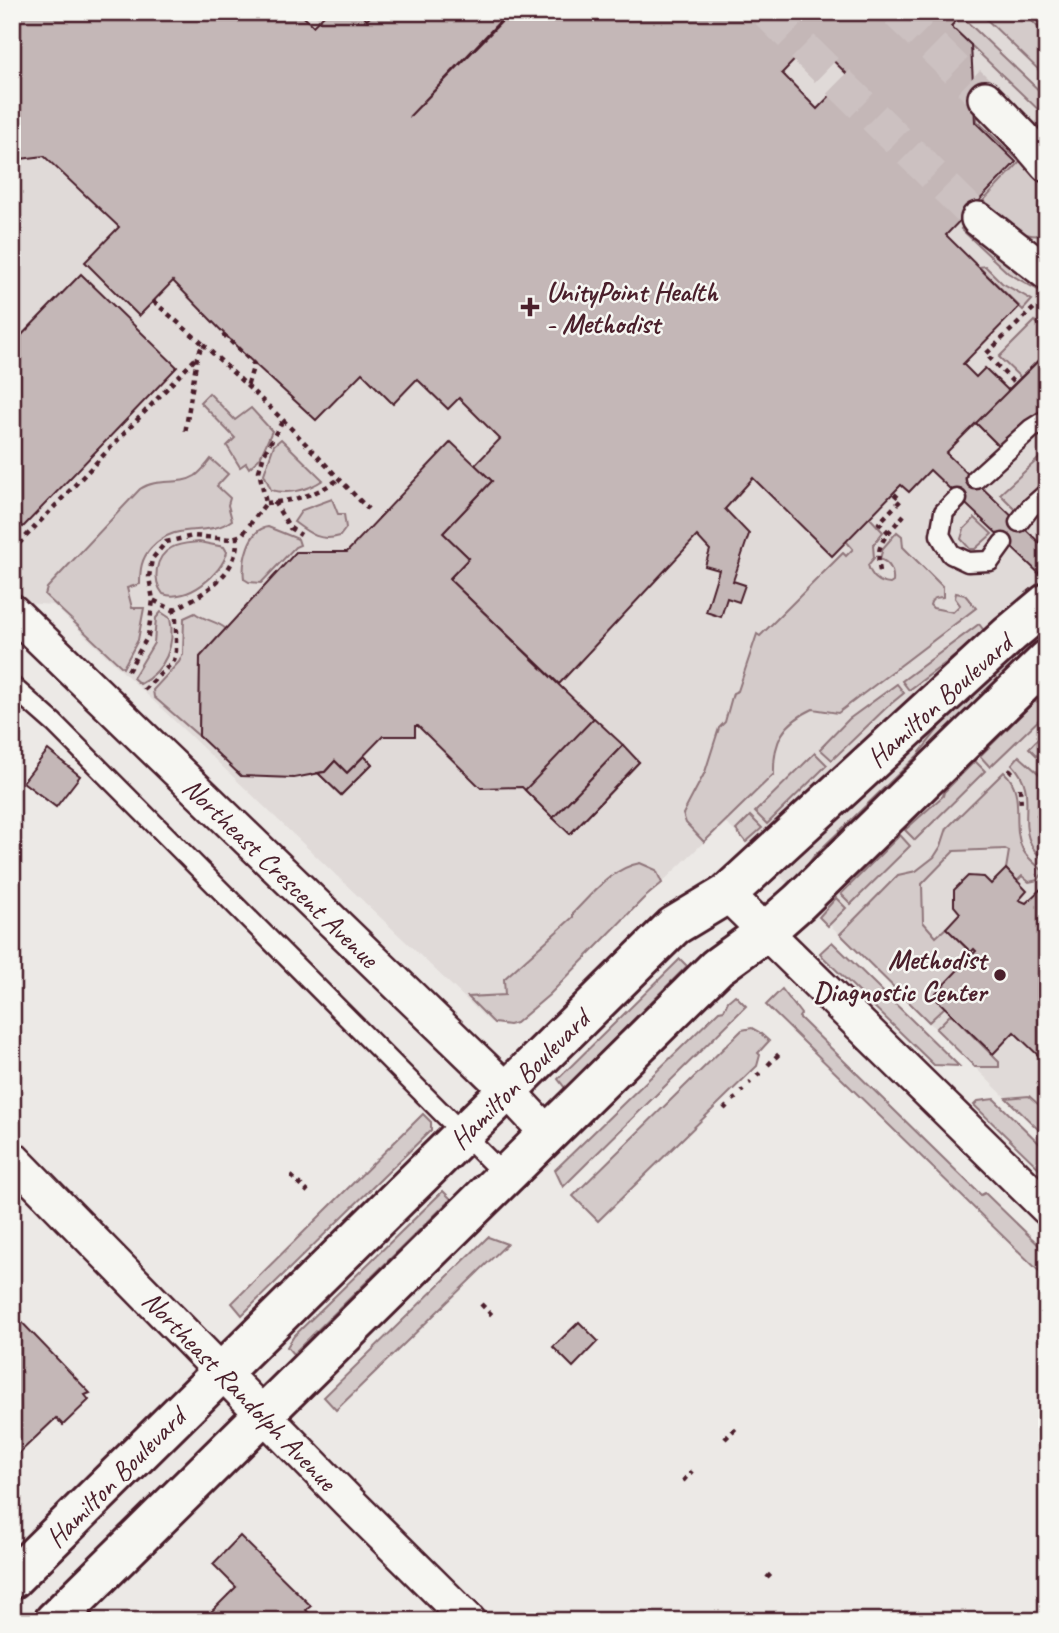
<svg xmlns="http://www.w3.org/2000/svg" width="1059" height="1633" font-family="Caveat,sans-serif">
<rect width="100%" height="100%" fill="#ece9e6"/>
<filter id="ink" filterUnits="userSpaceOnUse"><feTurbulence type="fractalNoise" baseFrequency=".0143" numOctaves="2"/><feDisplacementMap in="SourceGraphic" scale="14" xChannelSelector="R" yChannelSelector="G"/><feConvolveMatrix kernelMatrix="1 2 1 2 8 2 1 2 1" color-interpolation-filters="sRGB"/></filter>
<g filter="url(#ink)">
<path fill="#e0dad8" d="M12,12H1047V1138L725,822L517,1021L490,1022L53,605L12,602Z"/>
<g fill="#d4cbca" stroke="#8f757a" stroke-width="2">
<path d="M979,12H1023L1047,36V78Z"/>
<path d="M961,16L1047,98V118L951,26Z"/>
<path d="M977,111L1047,181V234C1022,242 999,218 980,204L1020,162L977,121Z"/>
<path d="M964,225L1044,286L1047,289V295L1008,273L961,229Z"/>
<path d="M985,266L1002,283L1032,300L1023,310L979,267Z"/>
<path d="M1035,321L1047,333V361L1042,366L1037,361L1021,378L999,357Z"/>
<path d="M209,393L235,420L251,408L272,431L260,458L249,468L246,463L240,467L227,446L235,438L200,402Z"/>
<path d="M281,439L323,480C308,490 289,495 271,490L264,474L274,445Z"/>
<path d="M1047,451V478L1015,509L1000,494Z"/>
<path d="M211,459L228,474L217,486L230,498L228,505L232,520C206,539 178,519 151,548C141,559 140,570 140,584L127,588L132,608H144L138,640L123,668L45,595L47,588L140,489C157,477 179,486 195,476C201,472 206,465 211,459Z"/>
<path d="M332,499L338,514H344L346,528L340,536C320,542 310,534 294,522L302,510Z"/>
<path d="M869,517L883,532L873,545L874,558L868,565C871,576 878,583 890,584L893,582C894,570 890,563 880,559L883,548L897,532L902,536L903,547L943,587V597C936,598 932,597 930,605L933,608L953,612L960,605L955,598L956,593L965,595L976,608L838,713L813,709C783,723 773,741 774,774L704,842L686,823L683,814L705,772L719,728L725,722L733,693L738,691L757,634L760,636L843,553L846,556L853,549L846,541Z"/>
<path d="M975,518L992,534L975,549H970L961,539L964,529Z"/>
<path d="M268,527L298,539L300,545L295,547L261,583L249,582L244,579C242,562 248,529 268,527Z"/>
<path d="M199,542L224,547L227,552C222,574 187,603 163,594C152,580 155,557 171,548C179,543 190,543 199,542Z"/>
<path d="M161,612L170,618C176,645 165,671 140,684L133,678L154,643L156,618Z"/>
<path d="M195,613C204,620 219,622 226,629L200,657L199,736L154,697L153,690L179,662L183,654L184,618Z"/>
<path d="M979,624L985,632L982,636L909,690L902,681Z"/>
<path d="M1015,655L1023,659L808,877L803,871L814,856L917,756L950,714Z"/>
<path d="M897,684L904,693L887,707L832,760L820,749L849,719Z"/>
<path d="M1047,691V712L990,767L980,756L1034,702L1040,701Z"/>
<path d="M1047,730V766L1029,748Z"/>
<path d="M815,753L827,765L767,824L755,812Z"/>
<path d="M1019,756L1047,781V805L1037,815L1047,824V863C1042,858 1035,853 1032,846C1017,818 1039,792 1012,764Z"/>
<path d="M975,761L985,771L915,840L905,830L943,796L944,792Z"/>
<path d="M1004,772C1027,793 1010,824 1023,850C1027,858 1036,864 1042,870V874L1038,880L1029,882L1022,876L1017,881L1006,869L1009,851L1005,849L954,851L922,884L923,922L936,937L946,928L973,955L945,1007L929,1022L840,934L898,875L916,871L934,857L941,846L947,828Z"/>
<path d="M750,816L762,828L746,842L736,830Z"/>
<path d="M900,835L910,846L851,904L841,894Z"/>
<path d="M640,863L656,870L662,883L643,899L549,995L516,1023L509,1025L494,1023L468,997L505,995L504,979L573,917V913C592,894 612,868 640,863Z"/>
<path d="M836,898L846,908L828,926L819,917Z"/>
<path d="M832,942L959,1066L934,1065L824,958L820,953Z"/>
<path d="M680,959L687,966L565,1088L558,1079L559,1078Z"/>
<path d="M782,989L801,1014L799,1017L981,1195L985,1193L1047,1253V1279L766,1005Z"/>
<path d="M735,995L746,1006L563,1187L555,1170L719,1011L724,1010L728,1001Z"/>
<path d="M951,1014L999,1062V1067H975L936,1029Z"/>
<path d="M752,1028L759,1032L769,1041L758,1053L760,1055L757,1066L598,1221L573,1196L742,1030Z"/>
<path d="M1029,1096L1047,1112V1138L1006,1098Z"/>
<path d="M994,1099L1047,1151V1176L974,1105L978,1101Z"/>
<path d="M423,1114L431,1122V1130L242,1315L232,1303Z"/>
<path d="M443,1191L451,1199L293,1354L287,1347L294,1336Z"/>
<path d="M488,1237L507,1244L336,1410L324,1397Z"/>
</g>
<g fill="#c4b7b7" stroke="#4a1f2b" stroke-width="2" fill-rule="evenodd">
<path d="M12,12H299L313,26L327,12H359L367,20L374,12H494L502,19L409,117L511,12H965L951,26L971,45L975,122L1016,162L946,235L1019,307L963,364L976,377L985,368L1008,390L1038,361L1047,370V406L1003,450L976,423L946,453L1047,550V581L930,470L909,492L901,485L832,556L753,478L725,509L749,534L733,581L745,585L739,602L727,598L721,617L706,612L719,570L705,566L710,550L697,536L559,684L449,579L469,558L443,533L492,481L475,465L500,439L459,398L448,409L417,379L393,404L362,373L316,420L244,354L173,281L139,316L85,262L119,227L44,156L12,160ZM813,41L849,76L817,109L782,73Z"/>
<path d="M81,274L177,367L23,527L12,517V345Z"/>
<path d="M1038,361L1047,370V406L1003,450L976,423Z"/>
<path d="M451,442L492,481L443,533L469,558L449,579L639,762L570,834L522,787L481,788L418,726H415V736H383L347,773L335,761L325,772L294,778L241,776L199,736L200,657L296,552H347Z"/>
<path d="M594,718L623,745L553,818L525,790Z"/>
<path d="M623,745L639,762L570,834L553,818Z"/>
<path d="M48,750L80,776L56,807L23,782Z"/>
<path d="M364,756L372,764L341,795L318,773L325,772L335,761L347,773Z"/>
<path d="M364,756L372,764L341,795L318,773L325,772L335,761L347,773Z"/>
<path d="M1006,869L1027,891L1019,900L1026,903L1047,883V1064L1014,1032L993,1054L933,996L976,951L974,949L971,952L946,928L960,913L954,906V890L968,876L984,877L991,884Z"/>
<path d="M12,1312L90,1393L85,1395L89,1400L63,1425L56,1418L12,1460Z"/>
<path d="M579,1322L598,1341L573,1367L553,1347Z"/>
<path d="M240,1536L311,1606L306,1610L317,1621H202L236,1587L213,1564Z"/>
</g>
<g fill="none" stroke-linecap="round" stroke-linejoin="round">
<g stroke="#ccc1c1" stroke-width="33" stroke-dasharray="33 17" stroke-linecap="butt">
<path d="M767,12L978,219"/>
<path d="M897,12L985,98"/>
</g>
<defs>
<g id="service">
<path d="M976,479L1031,429L1047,419"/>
<path d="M957,499L944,512L940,535L951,554L968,562L990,561L1003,543"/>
<path d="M1019,522L1030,508L1047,493"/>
<path d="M12,686L54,723L505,1176"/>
</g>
<g id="minor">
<path d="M985,98L1023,137L1047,165"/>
<path d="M978,219L1047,273"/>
<path d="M12,611L507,1090L548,1134"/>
<path d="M727,894L1047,1208"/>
<path d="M12,1158L349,1502L469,1621"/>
</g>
<g id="tertiary">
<path d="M12,1579L674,926L727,894L1010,634L1047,603"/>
<path d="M54,1621L717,967L765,932L799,902L1047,660"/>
</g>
</defs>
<use href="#service" stroke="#4a1f2b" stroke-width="23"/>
<use href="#minor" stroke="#4a1f2b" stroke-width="38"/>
<use href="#tertiary" stroke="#4a1f2b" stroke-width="44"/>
<g stroke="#4a1f2b" stroke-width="4.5" stroke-dasharray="5 5" stroke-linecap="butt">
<path d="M315,12L317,14L319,12"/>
<path d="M1033,12L1047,26"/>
<path d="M153,301L203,344L197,357L185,434"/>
<path d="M223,334L254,364L247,387"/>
<path d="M203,344L283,420L368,509"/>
<path d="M1013,382L986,354L1034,308"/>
<path d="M274,502L290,528L301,535"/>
<path d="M266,503C294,501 316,495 339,479"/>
<path d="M889,533L879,523L901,500L893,493"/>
<path d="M12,551L197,357"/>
<path d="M880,571C874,543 887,535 904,515"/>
<path d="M173,610C202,595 239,575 237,537"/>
<path d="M128,671L148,636L153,600L149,577L152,559L166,542L193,536L230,539L242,535L266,503L259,471L264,454L283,420"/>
<path d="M144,690L174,661L176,651V617L173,610L153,600"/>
<path d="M1009,769L1014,774"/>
<path d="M1020,788L1021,806"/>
<path d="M768,1065L779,1054"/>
<path d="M757,1076L760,1073"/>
<path d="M749,1083L751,1082"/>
<path d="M741,1092L743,1090"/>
<path d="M733,1100L736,1098"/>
<path d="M724,1109L727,1106"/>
<path d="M291,1176L308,1192"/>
<path d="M481,1304L495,1318"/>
<path d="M725,1439L737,1427"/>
<path d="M683,1481L692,1471"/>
<path d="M767,1578L771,1574"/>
</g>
<use href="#service" stroke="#f6f6f2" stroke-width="18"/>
<use href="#minor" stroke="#f6f6f2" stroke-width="33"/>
<use href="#tertiary" stroke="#f6f6f2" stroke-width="38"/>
</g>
</g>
<g fill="#4a1f2b" stroke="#f6f6f2" stroke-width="2.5">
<path d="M526.5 296.5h7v7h7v7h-7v7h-7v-7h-7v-7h7z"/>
<circle cx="1000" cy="975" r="7"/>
</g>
<g text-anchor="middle" stroke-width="5" stroke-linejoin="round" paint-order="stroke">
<g font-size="28" font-weight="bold" fill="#4a1f2b" stroke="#f6f6f2" text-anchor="start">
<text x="546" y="301">UnityPoint Health<tspan x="546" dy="32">- Methodist</tspan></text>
<text x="986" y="969" text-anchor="end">Methodist<tspan x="986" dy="32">Diagnostic Center</tspan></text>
</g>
<g font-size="28" fill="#4a1f2b" stroke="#f6f6f2">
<text transform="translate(939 700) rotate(-42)" y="10">Hamilton Boulevard</text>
<text transform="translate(281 872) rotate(44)" y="10">Northeast Crescent Avenue</text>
<text transform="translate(519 1079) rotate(-45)" y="10">Hamilton Boulevard</text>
<text transform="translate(240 1390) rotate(46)" y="10">Northeast Randolph Avenue</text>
<text transform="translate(115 1477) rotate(-45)" y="10">Hamilton Boulevard</text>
</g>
</g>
<rect width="1059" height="1633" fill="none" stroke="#f6f6f2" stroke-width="42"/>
<rect x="21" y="21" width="1017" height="1591" fill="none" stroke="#4a1f2b" stroke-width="2.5" filter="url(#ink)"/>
</svg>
